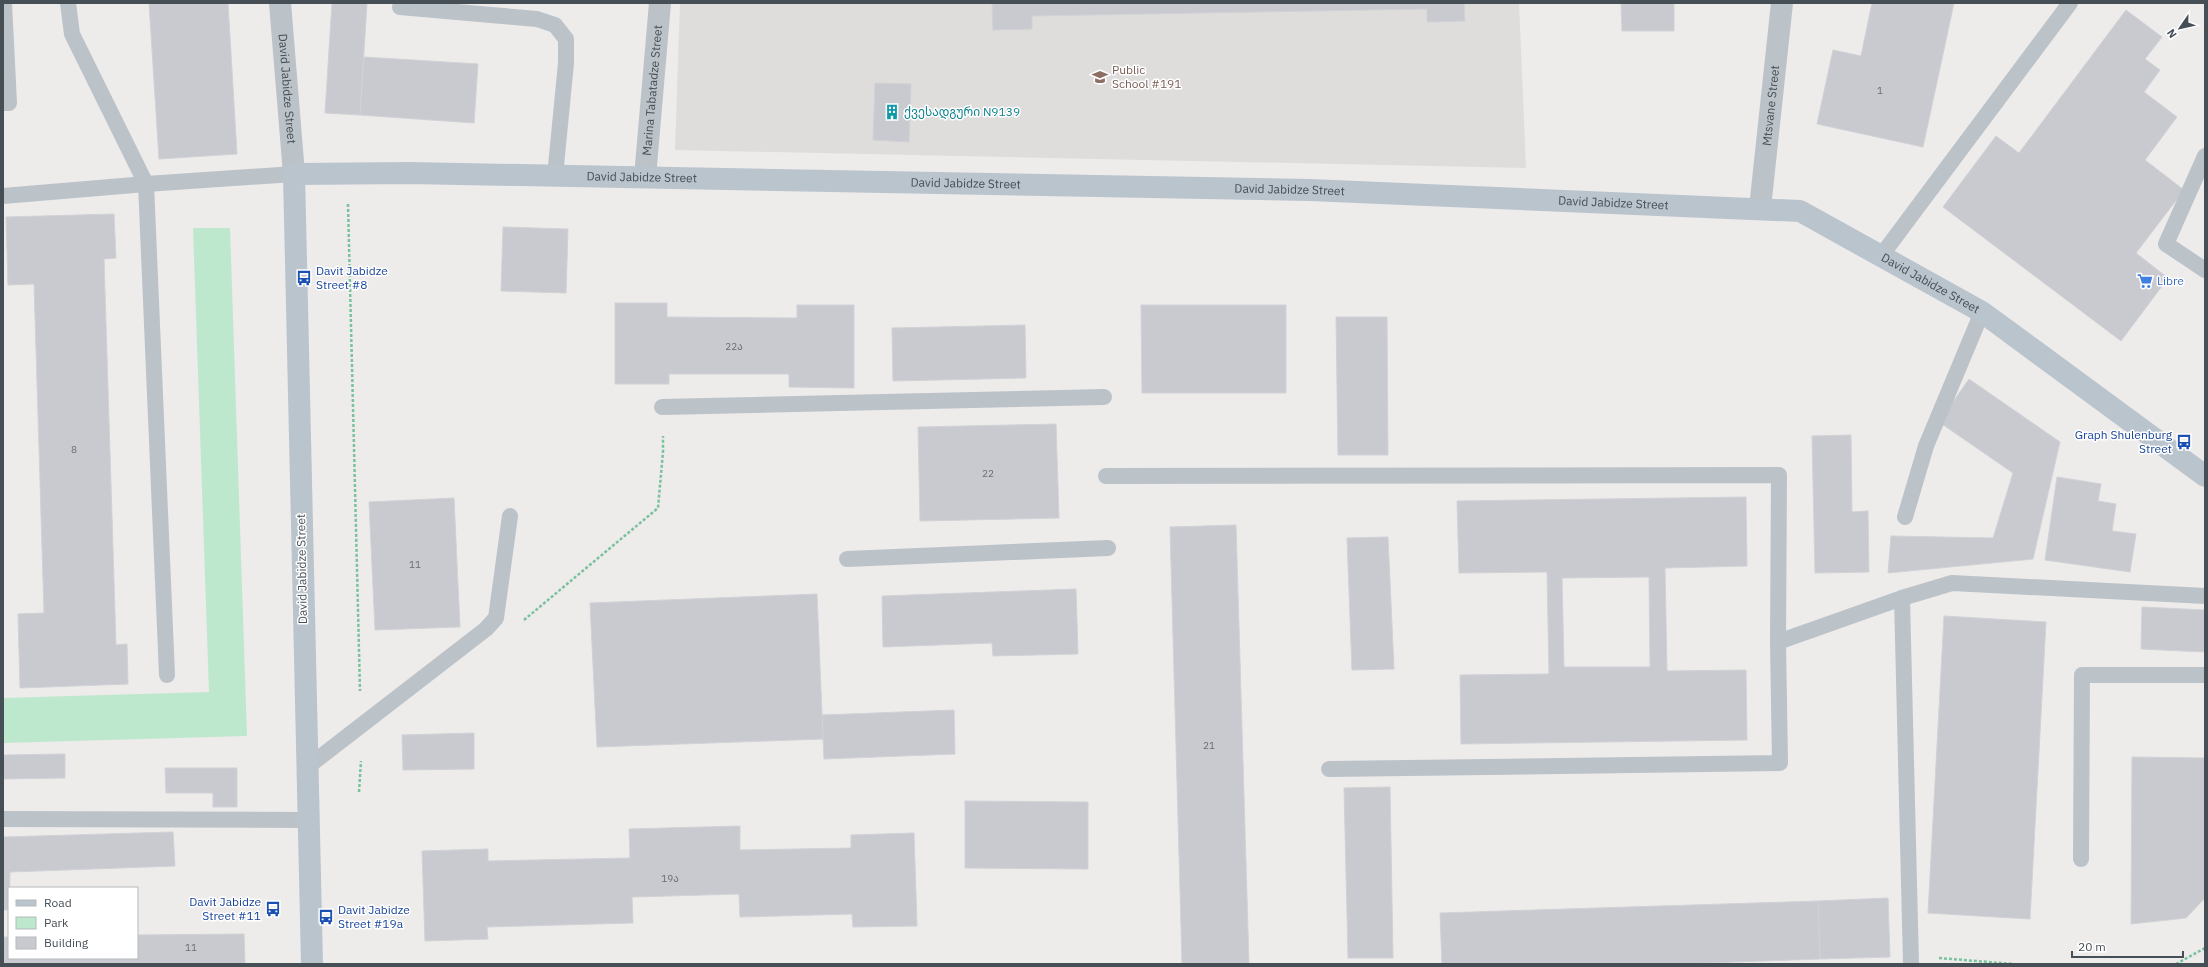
<svg xmlns="http://www.w3.org/2000/svg" width="2208" height="967" font-family="'IBM Plex Sans','Noto Sans Georgian',sans-serif">
<rect width="100%" height="100%" fill="#eeebeb"/>
<path fill="#dfdcdc" d="M680,3H1519L1526,168L675,150Z"/>
<path fill="#bde8cd" d="M193,228H230L247,736L3,743V698L209,692Z"/>
<g fill="#c9cad0" stroke="#d0d2d6" fill-rule="evenodd">
<path d="M149,3H228L237,154L159,159Z"/>
<path d="M332,3H367L360,115L325,113Z"/>
<path d="M992,3H1464L1465,21L1427,22V9L1032,16V29L993,30Z"/>
<path d="M1621,3H1674V31H1622Z"/>
<path d="M1872,3H1954L1923,147L1817,124L1833,50L1861,56Z"/>
<path d="M2126,10L2162,37L2145,59L2160,70L2144,92L2177,117L2145,160L2184,190L2136,253L2168,278L2121,341L1943,207L1996,136L2019,153Z"/>
<path d="M364,57L478,64L474,123L360,115Z"/>
<path d="M875,83L911,84L909,142L873,140Z"/>
<path d="M114,214L116,258L104,259L116,645L127,644L128,684L20,688L18,614L44,613L34,284L8,285L6,217Z"/>
<path d="M503,227L568,229L566,293L501,291Z"/>
<path d="M615,303H667V317L797,318V305H854V388L789,387V374H669V384H615Z"/>
<path d="M1141,305H1286V393H1142Z"/>
<path d="M1336,317H1387L1388,455H1338Z"/>
<path d="M1025,325L1026,378L893,381L892,328Z"/>
<path d="M1969,379L2060,442L2033,559L1888,573L1891,536L1993,538L2013,473L1939,422Z"/>
<path d="M1056,424L1059,518L920,521L918,427Z"/>
<path d="M1851,435L1852,512L1868,511L1869,572L1815,573L1812,436Z"/>
<path d="M2057,477L2101,484L2098,501L2116,504L2112,531L2136,534L2130,572L2045,560Z"/>
<path d="M1746,497L1747,566L1665,568L1667,671L1746,670L1747,740L1461,744L1460,675L1549,674L1547,572L1459,573L1457,501ZM1649,577L1650,667H1564L1562,578Z"/>
<path d="M454,498L460,627L375,630L369,502Z"/>
<path d="M1236,525L1249,964H1182L1170,527Z"/>
<path d="M1388,537L1394,669L1352,670L1347,538Z"/>
<path d="M1076,589L1078,654L993,656L992,643L883,647L882,596Z"/>
<path d="M817,594L823,739L597,747L590,603Z"/>
<path d="M2142,607L2205,610V652L2141,649Z"/>
<path d="M1944,616L2046,622L2030,919L1928,913Z"/>
<path d="M954,710L955,754L824,759L822,715Z"/>
<path d="M474,733V769L403,770L402,735Z"/>
<path d="M65,754V778L3,779V755Z"/>
<path d="M2132,757L2205,758V898L2186,918L2131,924Z"/>
<path d="M165,768H237V807H213V793H166Z"/>
<path d="M1390,787L1393,958H1348L1344,788Z"/>
<path d="M965,801L1088,802V869L965,868Z"/>
<path d="M740,826V850L851,848V835L914,833L917,926L853,927L852,914L740,917L739,894L632,897L633,923L487,927L488,939L425,941L422,851L488,849V861L630,858L629,829Z"/>
<path d="M173,832L175,866L10,872L9,910H3V837Z"/>
<path d="M1888,898L1890,957L1820,959L1818,901Z"/>
<path d="M1818,901L1820,959L1676,964H1442L1440,913Z"/>
<path d="M244,934L245,964H3V937H9V958H137V935Z"/>
</g>
<g fill="none" stroke-linecap="round" stroke-linejoin="round">
<g stroke="#79c29d" stroke-width="2.5" stroke-dasharray="3 2" stroke-linecap="butt">
<path d="M348,204L360,691"/>
<path d="M524,620L658,508L663,452V436"/>
<path d="M359,792L361,761"/>
<path d="M1939,958L2014,964"/>
<path d="M2176,964L2205,948"/>
</g>
<g stroke="#bbc3c9" stroke-width="16">
<path d="M400,7L537,19L555,25L566,39V63L555,176"/>
<path d="M3,103H9L4,3"/>
<path d="M2205,156L2166,244L2205,270"/>
<path d="M3,196L146,184L72,34L68,3"/>
<path d="M1881,256L2070,3"/>
<path d="M662,407L1104,397"/>
<path d="M1106,476L1779,475L1778,642L1902,598L1952,583L2205,596"/>
<path d="M1905,517L1926,446L1982,312"/>
<path d="M847,559L1108,548"/>
<path d="M1902,598L1911,964"/>
<path d="M167,675L146,184L294,174"/>
<path d="M306,768L486,629L496,618L510,516"/>
<path d="M1329,769L1780,763L1778,642"/>
<path d="M3,819L308,820"/>
<path d="M2081,859L2082,675H2205"/>
</g>
<g stroke="#bbc3c9" stroke-width="22">
<path id="s1" d="M280,3L294,174"/>
<path id="s2" d="M645,177L660,3"/>
<path id="s3" d="M1760,208L1782,3"/>
</g>
<path stroke="#bac4cd" stroke-width="22" id="s4" d="M312,964L294,174L410,173L1310,190L1800,211L1982,312L2205,476"/>
</g>
<defs>
<symbol id="school-bare" viewBox="-9 -9 18 18"><path d="M0-5L7-2L0 1L-7-2ZM-4 1L0 2.5L4 1V4Q0 6-4 4Z" fill="#8d6e63" stroke="#fff" stroke-width="2.5" paint-order="stroke"/></symbol>
<symbol id="building-bare" viewBox="-9 -9 18 18"><path d="M-4-6H4V6H1V3H-1V6H-4ZM-2.5-4.3h1.7v1.8h-1.7ZM.8-4.3h1.7v1.8H.8ZM-2.5-1h1.7V.8h-1.7ZM.8-1h1.7V.8H.8Z" fill="#0f9aa8" stroke="#fff" stroke-width="2.5" paint-order="stroke"/></symbol>
<symbol id="bus-bare" viewBox="-9 -9 18 18"><path d="M-5-6H5V4H4V6H2V4H-2V6H-4V4H-5ZM-3.5-4V0h7V-4ZM-3.5 1.2v1.5H-2V1.2ZM2 1.2v1.5H3.5V1.2Z" fill="#1a4fb4" stroke="#fff" stroke-width="2.5" paint-order="stroke"/></symbol>
<symbol id="supermarket-bare" viewBox="-9 -9 18 18"><path d="M-6-5.5h2.5l.6 2H6L4.5 2H-2.5L-4.4-4H-6ZM-1.5 3.2a1.3 1.3 0 1 0 .1 0ZM3 3.2a1.3 1.3 0 1 0 .1 0Z" fill="#3f7fe0" stroke="#fff" stroke-width="2.5" paint-order="stroke"/></symbol>
</defs>
<g fill-rule="evenodd">
<use href="#school-bare" x="1089" y="66" width="22" height="22"/>
<use href="#building-bare" x="881" y="101" width="22" height="22"/>
<use href="#bus-bare" x="293" y="267" width="22" height="22"/>
<use href="#supermarket-bare" x="2134" y="270" width="22" height="22"/>
<use href="#bus-bare" x="2173" y="431" width="22" height="22"/>
<use href="#bus-bare" x="262" y="898" width="22" height="22"/>
<use href="#bus-bare" x="315" y="906" width="22" height="22"/>
</g>
<g text-anchor="middle" stroke-width="3" stroke-linejoin="round" paint-order="stroke">
<g font-size="10" fill="#676e74">
<text x="1880" y="94">1</text>
<text x="734" y="350">22ა</text>
<text x="74" y="453">8</text>
<text x="988" y="477">22</text>
<text x="415" y="568">11</text>
<text x="1209" y="749">21</text>
<text x="670" y="882">19ა</text>
<text x="191" y="951">11</text>
</g>
<g font-size="12" fill="#785e54" stroke="#fff" text-anchor="start">
<text x="1112" y="74">Public<tspan x="1112" dy="14">School #191</tspan></text>
</g>
<g font-size="12" fill="#464f56" stroke="#fff">
<text dy="4" stroke="none"><textPath href="#s1" startOffset="86">David Jabidze Street</textPath></text>
<text dy="4" stroke="none"><textPath href="#s2" startOffset="87">Marina Tabatadze Street</textPath></text>
<text dy="4" stroke="none"><textPath href="#s3" startOffset="103">Mtsvane Street</textPath></text>
<text dy="4" stroke="none"><textPath href="#s4" startOffset="1138">David Jabidze Street</textPath></text>
<text dy="4" stroke="none"><textPath href="#s4" startOffset="1462">David Jabidze Street</textPath></text>
<text dy="4" stroke="none"><textPath href="#s4" startOffset="1786">David Jabidze Street</textPath></text>
<text dy="4" stroke="none"><textPath href="#s4" startOffset="2110">David Jabidze Street</textPath></text>
<text dy="4" stroke="none"><textPath href="#s4" startOffset="2446">David Jabidze Street</textPath></text>
<text transform="translate(302 569) rotate(-91)" y="4">David Jabidze Street</text>
</g>
<g font-size="12" fill="#0d838f" stroke="#fff" text-anchor="start">
<text x="904" y="116">ქვესადგური N9139</text>
</g>
<g font-size="12" fill="#164399" stroke="#fff" text-anchor="start">
<text x="316" y="275">Davit Jabidze<tspan x="316" dy="14">Street #8</tspan></text>
<text x="2172" y="439" text-anchor="end">Graph Shulenburg<tspan x="2172" dy="14">Street</tspan></text>
<text x="261" y="906" text-anchor="end">Davit Jabidze<tspan x="261" dy="14">Street #11</tspan></text>
<text x="338" y="914">Davit Jabidze<tspan x="338" dy="14">Street #19a</tspan></text>
</g>
<g font-size="12" fill="#366cbe" stroke="#fff" text-anchor="start">
<text x="2157" y="285">Libre</text>
</g>
</g>
<rect width="2208" height="967" fill="none" stroke="#464f56" stroke-width="8"/>
<rect x="8" y="887" width="130" height="72" fill="#ffffff" stroke="#b5b9bb"/>
<rect x="16" y="900" width="20" height="6" fill="#bac4cd" stroke="#b5b9bb"/>
<text x="44" y="907" font-size="12" fill="#464f56">Road</text>
<rect x="16" y="917" width="20" height="12" fill="#bde8cd" stroke="#b5b9bb"/>
<text x="44" y="927" font-size="12" fill="#464f56">Park</text>
<rect x="16" y="937" width="20" height="12" fill="#c9cad0" stroke="#b5b9bb"/>
<text x="44" y="947" font-size="12" fill="#464f56">Building</text>
<g transform="translate(2180 28) rotate(236)" stroke="#ffffff" stroke-width="3" paint-order="stroke">
<path d="M0-3L7 15L0 10L-7 15Z" fill="#464f56"/>
<text y="-6" font-size="11" font-weight="bold" text-anchor="middle" fill="#464f56">N</text>
</g>
<path d="M2072 951v6h111v-6" fill="none" stroke="#464f56" stroke-width="2"/>
<text x="2078" y="951" font-size="12" fill="#464f56" stroke="#ffffff" stroke-width="3" paint-order="stroke">20 m</text>
</svg>
